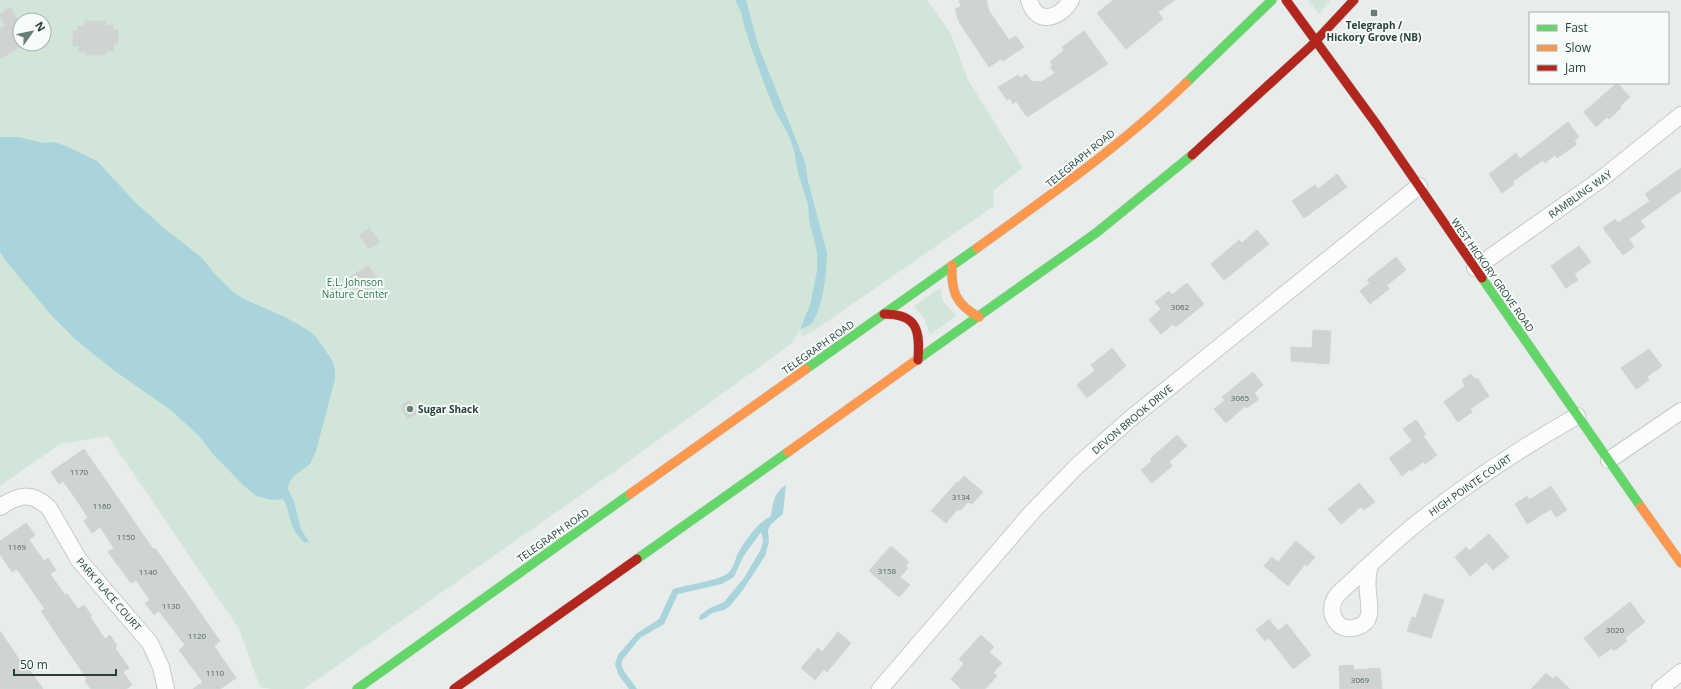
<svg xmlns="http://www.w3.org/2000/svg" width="1681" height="689" font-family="'Open Sans',sans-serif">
<rect width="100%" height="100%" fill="#e8edeb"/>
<g fill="#d1e6d8" fill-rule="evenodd">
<path d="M0,0H927L951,34L968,80L1023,168L993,191L994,206L815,330L802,337L800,330L791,344L625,464L304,689H272L260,687L239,629L108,436L60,444L0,486ZM20,20H44V44H20Z"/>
<path d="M1308,0H1330V1L1319,14Z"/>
<path d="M940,288L943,301L956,316L930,335L924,318L914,306Z"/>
</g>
<g fill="#a9d4db">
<path d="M735,0H746L758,45L805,162L808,181L827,253C827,271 823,310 811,324C809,326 804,328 800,329L810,305L817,271V252L809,220L808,204L798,173L794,150L788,134L774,109L758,67L745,29L741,12Z"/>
<path d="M0,137H18L44,143L54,142L66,146L97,161L135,202L165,229L201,257L215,274L233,292L244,299L285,317L308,330L316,337L332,360L335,369V379L316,451L310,464L295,475L289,483L288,489L294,501L301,529L309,542L305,543C301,539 297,535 294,530C289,520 289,509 283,499L272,500L256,496L243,485L212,453L201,438L172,411L112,369L75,339L52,316L5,260L0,252Z"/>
<path d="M786,485L783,514L771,524L768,530L769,542L765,556L743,590L729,607L724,610L712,613L704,619L699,620L700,615L710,608L724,602L744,578L761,549L763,541L761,532L743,557L734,577L722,584L678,594L664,624L640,638L623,659L621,664L624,671L637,689H629L618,674L615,664L618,655L636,634L659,619L673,589C685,585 723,580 729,572C733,568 735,561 737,555C745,541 756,524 771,516C773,502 774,493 786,485Z"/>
</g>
<g fill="#cfd4d2" stroke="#d1d6d4">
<path d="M959,0H986L989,11L1009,40L1016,36L1024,47L1003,61L1001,59L989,67L959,22L955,9L961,7Z"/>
<path d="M1113,0H1175L1158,12L1163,19L1126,49L1097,13Z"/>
<path d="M10,7L20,23V47L0,59V28L5,26L0,18V14Z"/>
<path d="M85,21H106V26L113,25V30H118V44H114V51H106V55H86V52H79V46H73V31H78V26H85Z"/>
<path d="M1084,31L1108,64L1027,117L1016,101L1013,104L1010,98L1007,100L998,87L1018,75L1020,78L1026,74L1031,81L1041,82L1055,73L1050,67L1053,65L1050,62L1064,50L1062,47Z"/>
<path d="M1617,83L1630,97L1620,106L1621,108L1609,119L1607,117L1596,127L1584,112Z"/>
<path d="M1568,122L1579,137L1574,141L1577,144L1557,158L1555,155L1545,163L1543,160L1512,182L1514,184L1502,193L1489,174L1516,153L1520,159Z"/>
<path d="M1681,168V191L1640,221L1645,227L1629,239L1634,247L1623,255L1603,228L1615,219L1618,223L1650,201L1645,194Z"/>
<path d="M1337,174L1347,187L1304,218L1292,201L1315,185L1318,189Z"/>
<path d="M369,228L380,242L369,249L359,235Z"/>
<path d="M1257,230L1269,244L1224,280L1211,264L1239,240L1242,243Z"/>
<path d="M1579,246L1591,262L1574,274L1578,280L1566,288L1551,266Z"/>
<path d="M1396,257L1406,270L1387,285L1389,289L1370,304L1360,291L1370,283L1367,280Z"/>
<path d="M368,265L379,281L359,294L349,278Z"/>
<path d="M1187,283L1204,304L1176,327L1173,324L1161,334L1149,320L1161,309L1155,302L1169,291L1172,295Z"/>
<path d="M1313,330L1331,331L1329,364L1291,361V347L1312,348Z"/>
<path d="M1112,348L1126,366L1087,398L1077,385L1095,370L1091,365Z"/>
<path d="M1649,349L1662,366L1647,377L1649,380L1636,389L1621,368Z"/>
<path d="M1253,372L1263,385L1254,393L1259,399L1247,408L1245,406L1226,423L1214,409L1225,400L1222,397Z"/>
<path d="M1471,374L1475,379L1477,378L1489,396L1470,409L1472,412L1458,422L1444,402L1465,386L1462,380Z"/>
<path d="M409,400L418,413L408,419L400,406Z"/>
<path d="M1416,420L1426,434L1423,436L1437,455L1425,464L1423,462L1411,471L1410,469L1402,476L1389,458L1412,441L1403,429Z"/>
<path d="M1177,435L1187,446L1169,462L1172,466L1152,483L1141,470L1152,461L1150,459Z"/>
<path d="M84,449L153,549L155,548L220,641L214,646L236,678L220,689H193L203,682L179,650L185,645L159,611L154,615L145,603L150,600L136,580L131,583L108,552L114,548L100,527L92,533L84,521L88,518L78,502L63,481L59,484L51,472Z"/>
<path d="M964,476L983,492L972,504L968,502L960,511L958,509L946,523L931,511L957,482L958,483Z"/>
<path d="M1359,483L1375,502L1364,510L1361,507L1341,524L1328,509Z"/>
<path d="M1551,486L1567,510L1556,517L1551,509L1527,524L1515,504L1527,496L1529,500Z"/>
<path d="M26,523L35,535L29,540L44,561L48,558L56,570L50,574L65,595L67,594L78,609L84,605L92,616L90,617L105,639L110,635L117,646L115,648L129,668L123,672L132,685L126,689H91L85,681L87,679L41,611L45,609L17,569L12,572L0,554V541Z"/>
<path d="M1489,534L1509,557L1493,570L1486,562L1470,576L1455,557L1466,547L1469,551Z"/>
<path d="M1296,541L1315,557L1307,566L1305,564L1288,586L1264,566L1272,557L1278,562Z"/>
<path d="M891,546L909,562L905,566L908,568L900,577L910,585L899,597L869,571Z"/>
<path d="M1424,594L1444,600L1431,638L1407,631L1412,617L1416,618Z"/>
<path d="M1630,602L1645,622L1625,638L1627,641L1614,651L1612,648L1599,657L1584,638Z"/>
<path d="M1269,619L1278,631L1287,624L1311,655L1293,669L1269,638L1265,641L1256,630Z"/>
<path d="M0,631L27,671L29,669L43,689H0Z"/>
<path d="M838,632L851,643L827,672L824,669L815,680L801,668L818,648L822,652Z"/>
<path d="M981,635L994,647L989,652L1002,663L993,673L997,676L985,689H961L951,679L964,664L959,659Z"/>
<path d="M1353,665L1354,670L1380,668L1382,689H1340L1339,666Z"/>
<path d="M1546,673L1553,679L1556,676L1570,689H1531Z"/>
</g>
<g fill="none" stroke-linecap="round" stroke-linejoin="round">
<defs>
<g id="street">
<path d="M1029,0C1036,26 1060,19 1071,0"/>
<path d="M1475,268L1600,180L1681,115"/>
<path d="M1609,460L1681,411"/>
<path d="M0,507C19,494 32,492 49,508L79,560L150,643L161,667L166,689"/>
<path d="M1370,565C1367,574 1367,583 1368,593C1369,606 1374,622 1357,627C1337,634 1324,611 1338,594C1364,570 1390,545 1417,523C1468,483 1521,448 1577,416"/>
<path d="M880,689L1033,511L1078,465L1130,419L1419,186"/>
<path d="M1660,689L1681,672"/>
</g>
<g id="fast">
<path d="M1186,83L1272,0"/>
<path d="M1482,278L1641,507"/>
<path d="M918,359L1096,233L1192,155"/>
<path d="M806,369L977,248"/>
<path d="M637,559L788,452"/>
<path d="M357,689L630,494"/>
</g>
<g id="slow">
<path d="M977,248C1048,197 1123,144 1186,83"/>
<path d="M952,265C951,291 955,304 979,317"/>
<path d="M788,452L918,359"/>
<path d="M630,494L806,369"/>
<path d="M1641,507L1681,563"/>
</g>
<g id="jam">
<path d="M1286,0L1377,125L1482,278"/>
<path d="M1192,155L1311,46L1354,0"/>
<path d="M884,314C918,314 920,331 918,360"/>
<path d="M454,689L637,559"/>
</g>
</defs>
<use href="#street" stroke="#c5cac8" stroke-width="18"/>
<use href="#fast" stroke="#c3cbc8" stroke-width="10"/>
<use href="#slow" stroke="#c3cbc8" stroke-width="10"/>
<use href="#jam" stroke="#c3cbc8" stroke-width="10"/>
<use href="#street" stroke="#fcfcfc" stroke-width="16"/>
<use href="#fast" stroke="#63d668" stroke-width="9"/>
<use href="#slow" stroke="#ff974d" stroke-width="9"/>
<use href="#jam" stroke="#b3261e" stroke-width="9"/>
</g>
<g fill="#697e78" stroke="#f7fbf9" stroke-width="1.5">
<rect x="1370" y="9" width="8" height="8" rx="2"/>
<circle cx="410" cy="409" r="4"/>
</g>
<g text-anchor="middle" stroke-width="4" stroke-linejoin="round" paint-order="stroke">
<g font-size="8" fill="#506761">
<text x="1180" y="310">3062</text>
<text x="1240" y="401">3065</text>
<text x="79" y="475">1170</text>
<text x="961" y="500">3134</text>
<text x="102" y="509">1160</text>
<text x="126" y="540">1150</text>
<text x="17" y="550">1169</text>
<text x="887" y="574">3158</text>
<text x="148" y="575">1140</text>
<text x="171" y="609">1130</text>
<text x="1615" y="633">3020</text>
<text x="197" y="639">1120</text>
<text x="215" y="676">1110</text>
<text x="1360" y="683">3069</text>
</g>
<g font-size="10" font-weight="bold" fill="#24423a" stroke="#f7fbf9">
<text x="1374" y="29">Telegraph /<tspan x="1374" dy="12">Hickory Grove (NB)</tspan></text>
<text x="418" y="413" text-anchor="start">Sugar Shack</text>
</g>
<g font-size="10" fill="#24423a" stroke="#f7fbf9">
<text transform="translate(1080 158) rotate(-39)" y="4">TELEGRAPH ROAD</text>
<text transform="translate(1580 194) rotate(-35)" y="4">RAMBLING WAY</text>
<text transform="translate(1493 275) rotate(55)" y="4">WEST HICKORY GROVE ROAD</text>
<text transform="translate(818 347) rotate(-35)" y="4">TELEGRAPH ROAD</text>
<text transform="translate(1132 419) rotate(-40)" y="4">DEVON BROOK DRIVE</text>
<text transform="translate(1470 485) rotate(-35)" y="4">HIGH POINTE COURT</text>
<text transform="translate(553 535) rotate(-35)" y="4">TELEGRAPH ROAD</text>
<text transform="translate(109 594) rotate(49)" y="4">PARK PLACE COURT</text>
</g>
<g font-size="10" fill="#2d7a4b" stroke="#f7fbf9">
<text x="355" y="286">E.L. Johnson<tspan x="355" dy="12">Nature Center</tspan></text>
</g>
</g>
<rect x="1529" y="12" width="140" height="72" fill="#f7fbf9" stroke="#a3b1ad"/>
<rect x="1537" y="25" width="20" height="6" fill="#63d668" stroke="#a3b1ad"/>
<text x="1565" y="32" font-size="12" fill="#24423a">Fast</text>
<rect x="1537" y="45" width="20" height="6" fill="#ff974d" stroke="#a3b1ad"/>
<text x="1565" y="52" font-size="12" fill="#24423a">Slow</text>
<rect x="1537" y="65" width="20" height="6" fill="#b3261e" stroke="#a3b1ad"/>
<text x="1565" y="72" font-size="12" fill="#24423a">Jam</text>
<g transform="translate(32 32) rotate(57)"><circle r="19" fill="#f7fbf9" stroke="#a3b1ad"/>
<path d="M0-3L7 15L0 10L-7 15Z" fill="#697e78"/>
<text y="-6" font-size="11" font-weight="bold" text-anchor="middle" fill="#24423a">N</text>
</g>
<path d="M14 669v6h102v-6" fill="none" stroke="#24423a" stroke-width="2"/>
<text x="20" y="669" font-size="12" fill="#24423a" stroke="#f7fbf9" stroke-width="3" paint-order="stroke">50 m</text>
</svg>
